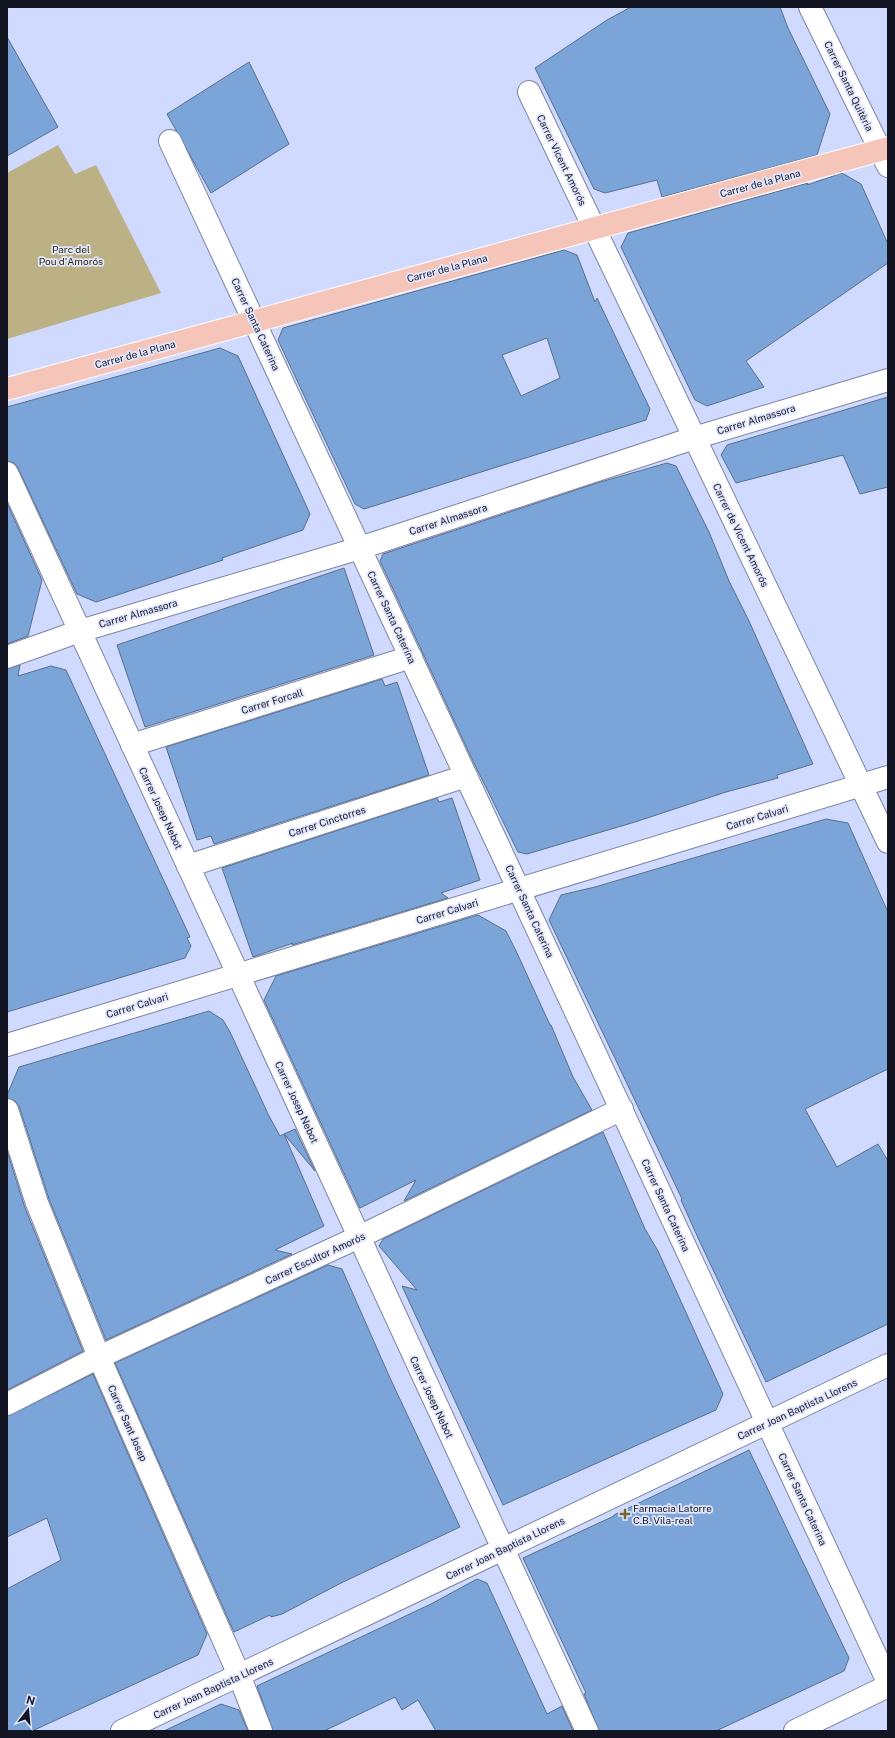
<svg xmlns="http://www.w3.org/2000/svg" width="895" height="1738" font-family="'Public Sans',sans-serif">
<rect width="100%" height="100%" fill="#d0dafe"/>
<path fill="#bcb085" d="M58,145L75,174L96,165L161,293L7,339V173Z"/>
<g fill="#7ba5d9" stroke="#586e8a" fill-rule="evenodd">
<path d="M631,7H780L788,28L830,114L817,155L662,197L657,180L605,193L594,189L535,68L607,20Z"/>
<path d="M7,37L58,127L7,156Z"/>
<path d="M249,62L289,144L211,193L167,114Z"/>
<path d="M842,173L861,184L888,244V263L746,361L764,387L707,406L695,400L621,247L628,233L808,183L807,185Z"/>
<path d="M564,250L577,255L595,302L597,298L650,409L646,420L364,509L355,504L278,340L283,328ZM547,338L560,378L521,396L502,355Z"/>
<path d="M220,348L238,356L310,514L303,530L222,558L223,560L96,602L77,594L18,468L14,463L7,461V407Z"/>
<path d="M888,397V487L860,494L843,455L736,483L721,455L727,445Z"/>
<path d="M667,463L676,466L709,532L729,581L749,621L813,764L777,775L778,778L726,792L635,822L527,854L518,852L471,757L380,561L383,554L597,483Z"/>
<path d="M7,503L42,580L28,636L7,644Z"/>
<path d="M344,568L374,655L145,727L117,645Z"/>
<path d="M20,665L18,676L51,666L66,670L190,937L187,938L191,946L185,958L7,1012V669Z"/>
<path d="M382,679L385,686L397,682L429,775L214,844L211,836L197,840L166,747Z"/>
<path d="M437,798L439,802L452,798L480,880L441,893L448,898L292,945L293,943L253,957L222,868Z"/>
<path d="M826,819L848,823L888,912V1069L805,1109L837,1167L878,1144L888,1161V1324L766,1382L699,1240L681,1200L682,1199L549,920L561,895L595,887Z"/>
<path d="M478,915L506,931L517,953L550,1025H551L573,1077L592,1110L404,1201L416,1180L360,1208L264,1000L276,976Z"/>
<path d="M209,1011L223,1020L230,1032L269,1116L280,1136L284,1134L324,1226L275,1250L292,1254L106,1340L49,1199L19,1106L15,1101L7,1098V1095L19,1067Z"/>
<path d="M295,1129L315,1171L284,1134Z"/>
<path d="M603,1132L645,1229L658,1251L723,1394L716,1410L503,1505L402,1286L417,1290L379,1246L383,1239Z"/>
<path d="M7,1151L25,1208L83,1351L7,1390Z"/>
<path d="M328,1265L342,1269L390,1378L460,1527L341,1583L282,1614L271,1617L270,1615L234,1632L115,1363Z"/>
<path d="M93,1374L207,1634L198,1655L32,1731H7V1589L61,1560L47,1518L7,1537V1416Z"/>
<path d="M749,1450L849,1658L844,1671L716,1731H599L584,1694L586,1693L523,1558L614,1516V1515Z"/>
<path d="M477,1579L487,1583L547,1714L562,1706L573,1731H436L418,1700L402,1710L395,1697L324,1731H273L257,1686L431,1604Z"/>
<path d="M221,1704L239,1710L248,1731H164Z"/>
</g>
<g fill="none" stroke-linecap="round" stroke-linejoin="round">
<defs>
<g id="minor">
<path d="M810,7L888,166"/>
<path d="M529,92L888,842"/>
<path d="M170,141L888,1682"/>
<path d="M7,473L587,1731"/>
<path d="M7,657L80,631L360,548L694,438L888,380"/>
<path d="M132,745L411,657"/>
<path d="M188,866L466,776"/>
<path d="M7,1045L888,777"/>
<path d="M7,1110L37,1203L99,1357L239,1675L261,1731"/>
<path d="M7,1404L99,1357L359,1237L622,1109"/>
<path d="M122,1731L888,1365"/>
<path d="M795,1731L888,1686"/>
</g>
<path id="major" d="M7,389L888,148"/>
</defs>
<use href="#minor" stroke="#7b84a4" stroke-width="24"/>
<use href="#major" stroke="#fff" stroke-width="24"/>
<use href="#minor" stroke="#fff" stroke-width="22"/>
<use href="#major" stroke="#f6c5ba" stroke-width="22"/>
</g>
<path fill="#736532" stroke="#e2e7fe" stroke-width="1.5" d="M623 1508h4v4h4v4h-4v4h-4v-4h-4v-4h4z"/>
<g text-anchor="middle" stroke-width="3.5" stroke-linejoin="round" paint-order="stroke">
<g font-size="10" fill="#131522" stroke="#e2e7fe">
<text transform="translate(849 86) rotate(64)" y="4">Carrer Santa Quitèria</text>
<text transform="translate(562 160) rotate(64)" y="4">Carrer Vicent Amorós</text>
<text transform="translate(760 183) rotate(-15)" y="4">Carrer de la Plana</text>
<text transform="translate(447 268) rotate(-15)" y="4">Carrer de la Plana</text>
<text transform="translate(256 324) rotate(65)" y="4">Carrer Santa Caterina</text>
<text transform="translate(135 354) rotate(-15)" y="4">Carrer de la Plana</text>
<text transform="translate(756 419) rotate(-17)" y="4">Carrer Almassora</text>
<text transform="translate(448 519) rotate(-18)" y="4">Carrer Almassora</text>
<text transform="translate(741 535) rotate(64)" y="4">Carrer de Vicent Amorós</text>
<text transform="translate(138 613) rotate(-16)" y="4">Carrer Almassora</text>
<text transform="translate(392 617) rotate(65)" y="4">Carrer Santa Caterina</text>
<text transform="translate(272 701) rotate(-17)" y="4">Carrer Forcall</text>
<text transform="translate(161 808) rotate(65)" y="4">Carrer Josep Nebot</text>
<text transform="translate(757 817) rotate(-17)" y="4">Carrer Calvari</text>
<text transform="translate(327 821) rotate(-18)" y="4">Carrer Cinctorres</text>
<text transform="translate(447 911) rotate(-17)" y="4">Carrer Calvari</text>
<text transform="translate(530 911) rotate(65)" y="4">Carrer Santa Caterina</text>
<text transform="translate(137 1005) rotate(-17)" y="4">Carrer Calvari</text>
<text transform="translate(297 1102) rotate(65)" y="4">Carrer Josep Nebot</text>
<text transform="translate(666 1205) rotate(65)" y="4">Carrer Santa Caterina</text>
<text transform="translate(315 1258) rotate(-25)" y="4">Carrer Escultor Amorós</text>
<text transform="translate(432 1397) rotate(65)" y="4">Carrer Josep Nebot</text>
<text transform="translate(797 1409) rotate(-25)" y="4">Carrer Joan Baptista Llorens</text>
<text transform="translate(128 1423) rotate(66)" y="4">Carrer Sant Josep</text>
<text transform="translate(803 1499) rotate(65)" y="4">Carrer Santa Caterina</text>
<text transform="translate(505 1548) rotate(-26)" y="4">Carrer Joan Baptista Llorens</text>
<text transform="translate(213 1688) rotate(-25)" y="4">Carrer Joan Baptista Llorens</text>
</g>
<g font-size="10" fill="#332b0c" stroke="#e2e7fe">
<text x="71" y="253">Parc del<tspan x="71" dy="12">Pou d'Amorós</tspan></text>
</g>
<g font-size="10" fill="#131522" stroke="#e2e7fe" text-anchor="start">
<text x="633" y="1512">Farmacia Latorre<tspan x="633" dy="12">C.B. Vila-real</tspan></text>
</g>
</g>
<rect width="895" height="1738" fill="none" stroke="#131522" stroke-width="16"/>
<g transform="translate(28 1710) rotate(16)" stroke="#e2e7fe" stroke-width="3" paint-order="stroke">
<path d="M0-3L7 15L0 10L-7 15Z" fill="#131522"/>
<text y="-6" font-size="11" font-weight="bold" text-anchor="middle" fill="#131522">N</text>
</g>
</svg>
